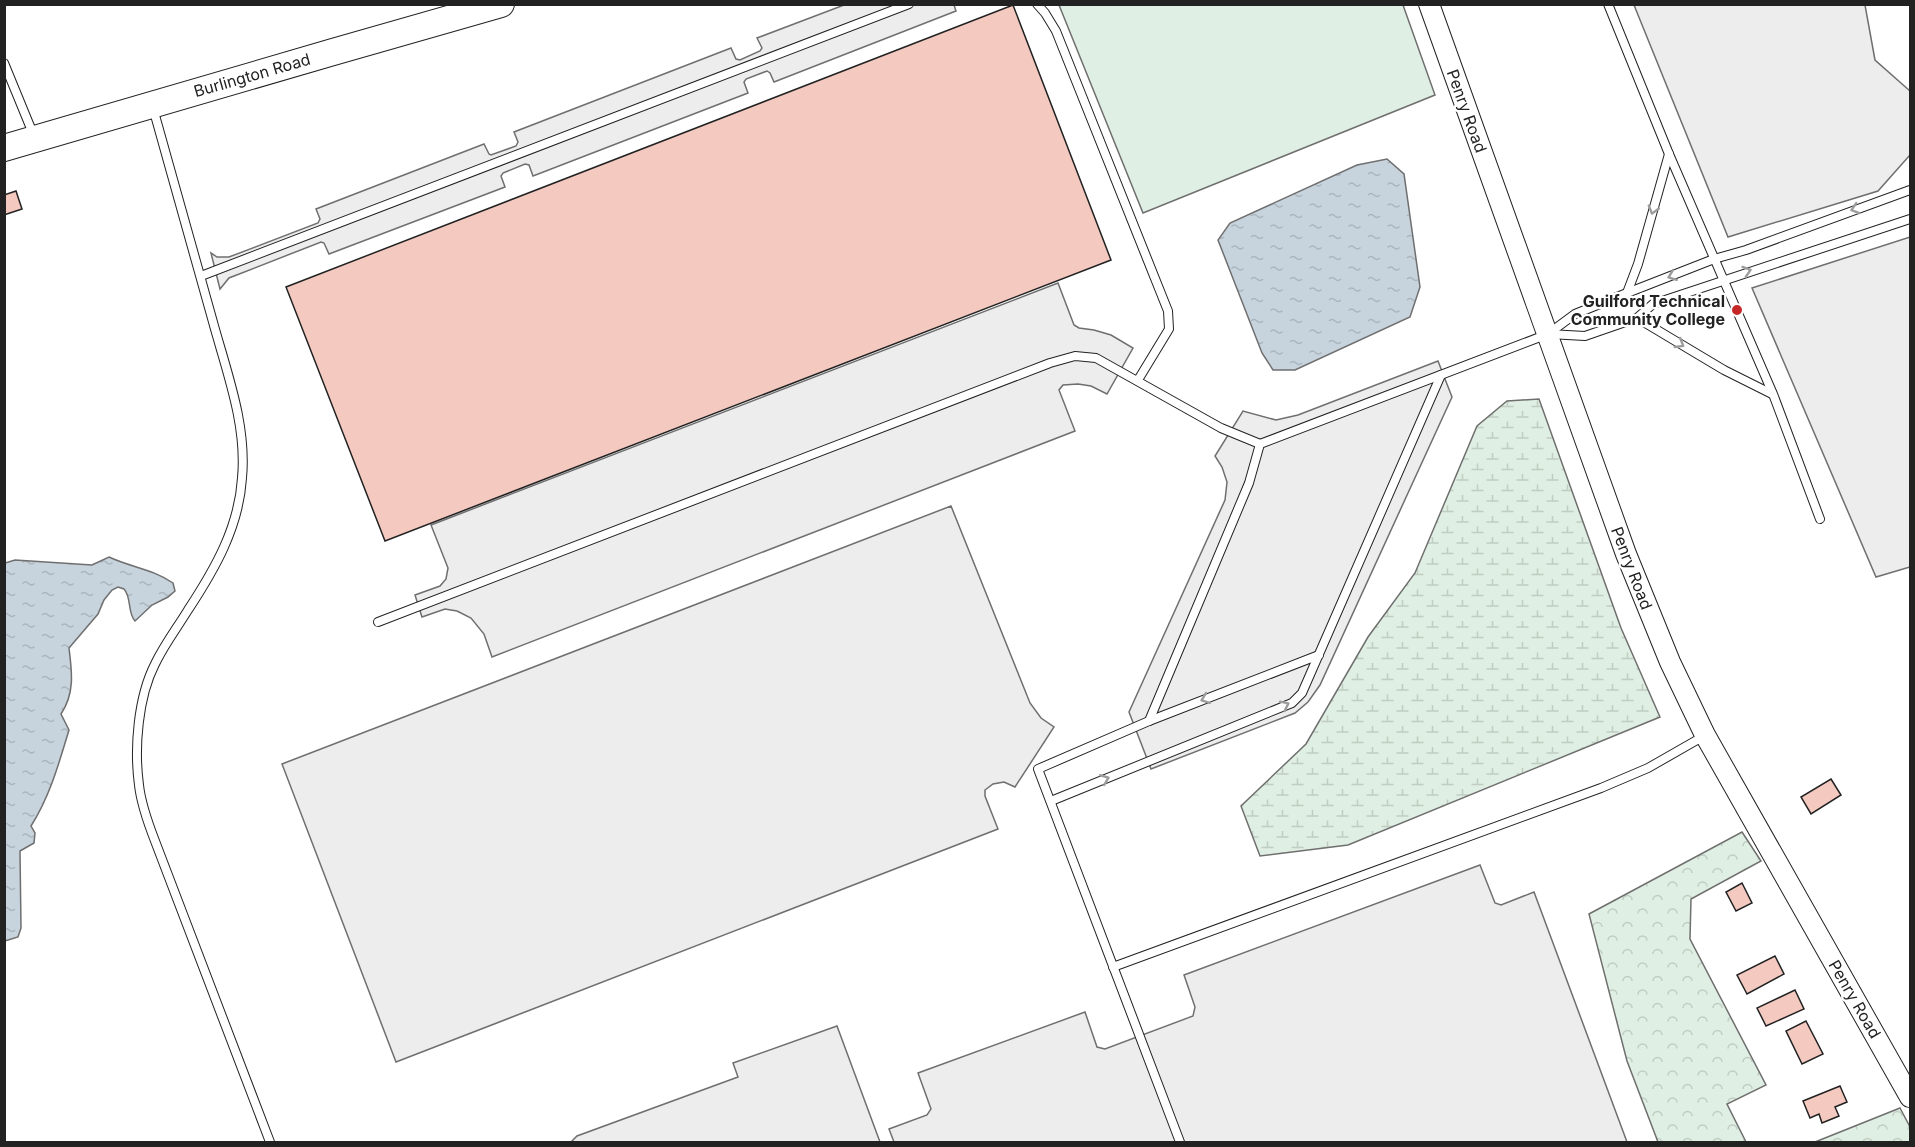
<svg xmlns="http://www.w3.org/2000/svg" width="1915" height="1147" font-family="Inter,sans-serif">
<defs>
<pattern id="forest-crowns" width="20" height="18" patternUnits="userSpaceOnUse" patternTransform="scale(1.5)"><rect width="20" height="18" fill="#e0efe3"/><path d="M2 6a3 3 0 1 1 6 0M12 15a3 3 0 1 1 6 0" fill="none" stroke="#c0cdc2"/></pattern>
<pattern id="wetland-marsh" width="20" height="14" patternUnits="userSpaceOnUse" patternTransform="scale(1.5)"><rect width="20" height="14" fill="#e0efe3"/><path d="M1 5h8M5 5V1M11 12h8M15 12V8" fill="none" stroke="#c0cdc2"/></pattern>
<pattern id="water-ripples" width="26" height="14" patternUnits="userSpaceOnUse" patternTransform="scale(1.5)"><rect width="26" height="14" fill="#c7d3dd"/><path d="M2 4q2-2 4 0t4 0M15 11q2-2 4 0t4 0" fill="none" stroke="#abb5bd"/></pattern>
</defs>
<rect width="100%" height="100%" fill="#fff"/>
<path fill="#e0efe3" stroke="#6f6f6f" stroke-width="1.5" d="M1059,5H1403L1435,95L1143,213Z"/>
<g fill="url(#forest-crowns)" stroke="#6f6f6f" stroke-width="1.5">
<path d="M1742,832L1761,861L1691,899L1690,939L1766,1085L1727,1104L1746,1142H1658L1627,1061L1589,914Z"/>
<path d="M1900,1108L1910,1127V1142H1815Z"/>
</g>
<path fill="url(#wetland-marsh)" stroke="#6f6f6f" stroke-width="1.5" d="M1539,399L1621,628L1660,717L1348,845L1260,856L1241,806L1306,744L1368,637L1415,573L1477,426L1507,401Z"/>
<g fill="#ededed" stroke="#6f6f6f" stroke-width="1.5">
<path d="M844,5H954L956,11L774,82L770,73L767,71L746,79L744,82L748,93L533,176L529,165L525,164L503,173L501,176L505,187L329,254L324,243L321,242L229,278L220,289L211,253L217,257H229L318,223L320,219L316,209L484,144L489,154L491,155L516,146L518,142L514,132L731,48L736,59L740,60L760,51L762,48L757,38Z"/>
<path d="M1634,5H1865L1875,60L1910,91V155L1878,191L1728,237Z"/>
<path d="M1910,237V567L1876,577L1752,288Z"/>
<path d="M1058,283L1074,325L1079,328L1094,330L1111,335L1133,348L1107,394L1091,386L1078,384L1063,385L1059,390L1075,431L492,657L484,634L471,618L457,611L445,609L422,617L415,595L440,586L446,579L448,568L431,525Z"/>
<path d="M1438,361L1452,397L1320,685L1308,702L1295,713L1151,769L1129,712L1225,500L1227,482L1222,467L1215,456L1243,411L1276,420L1298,415Z"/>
<path d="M951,506L1030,703L1041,718L1054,727L1015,787L1004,782L993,784L985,790V796L998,829L396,1062L282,764Z"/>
<path d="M1480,865L1495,903L1501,905L1534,892L1627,1142H894L889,1129L927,1115L931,1109L918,1073L1085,1012L1097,1047L1105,1049L1193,1016L1195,1007L1184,975Z"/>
<path d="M837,1026L880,1142H571L577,1136L738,1077L733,1063Z"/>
</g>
<g fill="url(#water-ripples)" stroke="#6f6f6f" stroke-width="1.5">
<path d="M1387,159L1404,174L1420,287L1410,317L1295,370H1273L1262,353L1218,240L1230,223L1357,165Z"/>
<path d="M109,557C130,567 153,569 173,583L175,591L168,597L152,605L135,621C127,612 132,598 124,589L118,587L112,590L104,600L98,614L69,648C72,672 75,693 61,714L69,730C59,763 50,796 31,826L35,833L34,843L20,851L21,928L18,937L5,941V563L15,560L92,565Z"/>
</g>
<g fill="#f3c9c0" stroke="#222" stroke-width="1.5">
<path d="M1013,5L1111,260L385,541L286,287Z"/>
<path d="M16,191L22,209L4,215V195Z"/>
<path d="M1831,779L1841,795L1811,814L1801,797Z"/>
<path d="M1742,883L1752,903L1736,911L1726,892Z"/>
<path d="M1775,956L1784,974L1747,994L1737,975Z"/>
<path d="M1795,990L1804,1009L1766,1026L1757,1008Z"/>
<path d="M1806,1021L1823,1054L1802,1064L1786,1031Z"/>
<path d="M1840,1086L1847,1102L1835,1107L1839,1116L1822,1123L1819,1114L1810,1118L1803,1101Z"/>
</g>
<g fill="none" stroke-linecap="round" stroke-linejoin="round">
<defs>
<g id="service">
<path d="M1037,4L1045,13L1056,31L1168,311L1169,329L1138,380"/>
<path d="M1608,4L1669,154L1773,394L1820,519"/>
<path d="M4,63L34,136"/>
<path d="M153,108C173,180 193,251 213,322C227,373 247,425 242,478C239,527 215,569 188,610C177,628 164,645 155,664C138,697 134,748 139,785C141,804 148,823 155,841L270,1142"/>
<path d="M201,276L909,4"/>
<path d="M1627,293L1638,264L1669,154"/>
<path d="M1637,318L1653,304L1910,219"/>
<path d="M1549,334L1585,336L1637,318L1724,370L1772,394"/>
<path d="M378,622L1050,363L1075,356L1096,358L1221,428L1260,444"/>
<path d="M1149,721L1249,483L1260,444L1548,334L1575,314L1627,293L1714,259L1746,250L1910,190"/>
<path d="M1051,801L1292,703L1302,693L1441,375"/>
<path d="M1113,967L1601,788L1648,768L1704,736"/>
<path d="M1180,1142L1038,769L1149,721L1319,655"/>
</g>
<path id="tertiary" d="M1429,4L1626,554L1670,662L1705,735L1910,1097"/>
<path id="trunk" d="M4,148L333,52L501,4"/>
</defs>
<use href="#service" stroke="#222" stroke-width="10"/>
<use href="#tertiary" stroke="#222" stroke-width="22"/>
<use href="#trunk" stroke="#222" stroke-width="28"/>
<use href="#service" stroke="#fff" stroke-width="8"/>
<use href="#tertiary" stroke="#fff" stroke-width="20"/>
<use href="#trunk" stroke="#fff" stroke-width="26"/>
</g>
<defs><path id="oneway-chevron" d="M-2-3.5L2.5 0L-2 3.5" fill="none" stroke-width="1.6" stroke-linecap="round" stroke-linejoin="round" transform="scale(1.5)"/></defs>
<g stroke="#9c9c9c">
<use href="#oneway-chevron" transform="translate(1855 209) rotate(162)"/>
<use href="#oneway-chevron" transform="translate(1653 210) rotate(106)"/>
<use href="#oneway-chevron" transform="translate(1747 271) rotate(-18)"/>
<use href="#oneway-chevron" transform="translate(1672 276) rotate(159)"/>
<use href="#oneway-chevron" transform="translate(1680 344) rotate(31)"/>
<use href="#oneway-chevron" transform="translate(1205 699) rotate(159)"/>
<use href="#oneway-chevron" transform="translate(1285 705) rotate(-26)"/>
<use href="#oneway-chevron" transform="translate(1105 779) rotate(-22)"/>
</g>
<circle fill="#c62828" stroke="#fff" stroke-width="2" cx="1737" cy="310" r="6"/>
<g text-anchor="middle" stroke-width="4.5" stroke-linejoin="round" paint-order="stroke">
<g font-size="16" fill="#222" stroke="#fff">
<text transform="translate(252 75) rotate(-16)" y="6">Burlington Road</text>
<text transform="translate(1467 111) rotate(70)" y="6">Penry Road</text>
<text transform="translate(1632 568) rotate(69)" y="6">Penry Road</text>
<text transform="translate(1855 999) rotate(60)" y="6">Penry Road</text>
</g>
<g font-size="16" font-weight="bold" fill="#222" stroke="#fff" text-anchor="end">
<text x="1725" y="307">Guilford Technical<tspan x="1725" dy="18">Community College</tspan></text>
</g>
</g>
<rect width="1915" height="1147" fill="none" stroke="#222222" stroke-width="12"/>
</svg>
